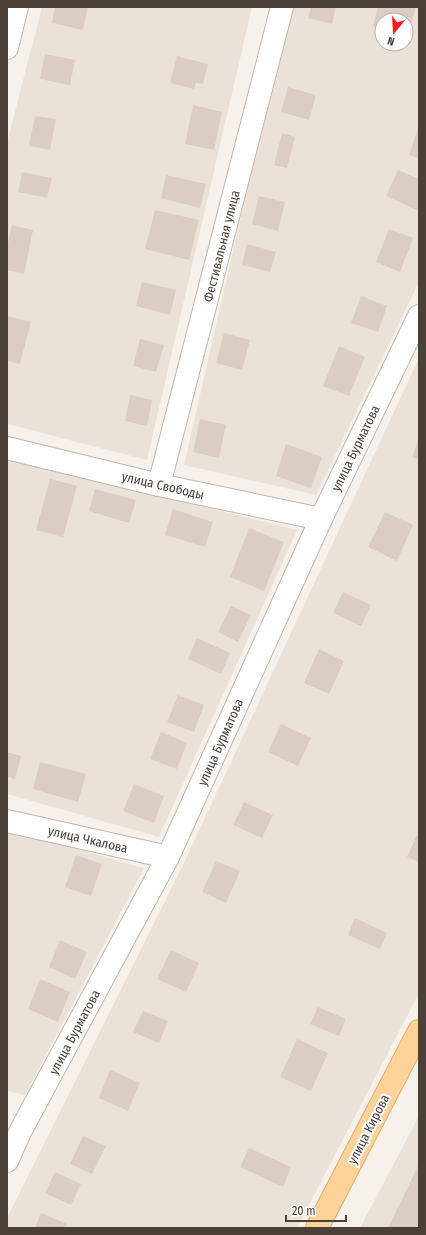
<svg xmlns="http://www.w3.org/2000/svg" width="426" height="1235" font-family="'Fira Sans Condensed',sans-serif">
<rect width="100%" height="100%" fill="#f6f1eb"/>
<g fill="#eae2d9" fill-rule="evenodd">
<path d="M42,7H252L147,460L7,424V143Z"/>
<path d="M289,7H419V282L316,495L184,465ZM382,20H406V44H382Z"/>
<path d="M419,358V993L297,1228H7V1218L183,865Z"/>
<path d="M7,457L297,530L159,837L7,794Z"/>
<path d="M7,829L144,868L25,1095L7,1091Z"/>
<path d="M419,1116V1228H360Z"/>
</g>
<g fill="#dbcdc3">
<path d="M55,7H88L83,30L52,23Z"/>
<path d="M311,7H336L332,24L308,18Z"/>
<path d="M378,7H416L408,35H406V20H382V28L373,26Z"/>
<path d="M45,54L75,60L70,85L40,79Z"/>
<path d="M177,56L208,64L203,84L196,83L194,89L170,83Z"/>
<path d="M288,87L316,95L309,120L281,112Z"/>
<path d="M193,105L222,112L214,150L185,144Z"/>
<path d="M35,116L56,119L50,150L29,146Z"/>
<path d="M419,126V158L409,155Z"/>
<path d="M282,133L295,137L287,168L274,165Z"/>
<path d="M398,170L419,179V211L386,196Z"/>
<path d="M22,172L52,178L47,198L18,192Z"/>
<path d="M166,175L206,184L200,208L161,198Z"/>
<path d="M259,196L285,202L278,231L252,224Z"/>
<path d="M155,210L199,220L189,260L145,249Z"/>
<path d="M12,225L33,230L24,274L7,270V247Z"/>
<path d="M389,229L413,238L400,272L376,262Z"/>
<path d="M247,244L276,252L270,272L242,265Z"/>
<path d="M142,282L176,290L170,315L136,306Z"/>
<path d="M361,296L387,306L378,332L351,323Z"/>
<path d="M7,316L31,322L20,364L7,361Z"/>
<path d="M224,333L250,340L242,370L216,363Z"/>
<path d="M140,339L164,345L156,372L133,366Z"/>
<path d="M339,346L365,357L349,396L323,386Z"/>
<path d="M130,395L152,400L147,426L125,421Z"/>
<path d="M200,419L226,425L219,458L193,452Z"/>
<path d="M419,438V460L412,457Z"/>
<path d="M286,444L322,457L311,488L276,476Z"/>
<path d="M50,479L77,486L63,537L36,530Z"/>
<path d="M95,489L136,500L129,523L89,511Z"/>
<path d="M173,509L213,522L205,547L165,535Z"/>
<path d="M385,512L413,525L397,561L368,547Z"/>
<path d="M249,528L284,542L264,591L230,577Z"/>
<path d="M343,592L371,605L361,626L333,613Z"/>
<path d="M231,606L251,615L238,642L218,632Z"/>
<path d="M197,638L230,653L221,674L188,659Z"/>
<path d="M319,649L344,661L329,694L304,683Z"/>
<path d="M178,695L204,705L194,732L167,722Z"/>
<path d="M281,724L311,738L298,766L268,752Z"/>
<path d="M161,732L187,743L177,769L150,759Z"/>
<path d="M7,752L21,756L15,779L7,777Z"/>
<path d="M40,762L86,774L78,802L33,789Z"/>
<path d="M134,784L164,796L154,823L123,811Z"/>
<path d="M244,802L273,815L262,838L233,825Z"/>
<path d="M417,835L419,836V862L407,857Z"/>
<path d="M76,855L102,864L91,896L65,887Z"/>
<path d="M216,861L240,871L226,903L202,892Z"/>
<path d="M355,918L387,933L380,949L348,935Z"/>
<path d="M60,940L87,952L75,979L49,967Z"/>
<path d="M171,950L199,963L186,992L157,979Z"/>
<path d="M40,979L70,992L58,1022L28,1009Z"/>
<path d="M318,1007L346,1019L339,1036L310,1024Z"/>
<path d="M143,1011L168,1021L159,1043L133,1032Z"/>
<path d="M297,1039L328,1053L311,1091L280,1077Z"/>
<path d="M110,1070L140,1083L128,1111L99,1098Z"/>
<path d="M83,1136L106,1146L92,1174L70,1164Z"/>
<path d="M249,1148L291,1167L283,1187L240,1167Z"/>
<path d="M419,1164V1228H388Z"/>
<path d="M55,1172L81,1184L71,1205L45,1193Z"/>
<path d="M41,1213L67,1224L65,1228H35Z"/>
</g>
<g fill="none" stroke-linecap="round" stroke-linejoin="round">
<defs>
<g id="minor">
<path d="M7,48L17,7"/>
<path d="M7,448L159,485L321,519"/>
<path d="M159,485L282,7"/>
<path d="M7,821L168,857"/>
<path d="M7,1161L21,1130L168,857L321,519L419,316"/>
</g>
<path id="major" d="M317,1228L419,1031"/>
</defs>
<use href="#minor" stroke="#c2b7ad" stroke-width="24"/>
<use href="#major" stroke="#e6ac68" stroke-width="24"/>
<use href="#minor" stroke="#fff" stroke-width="22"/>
<use href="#major" stroke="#ffd29a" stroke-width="22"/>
</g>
<g text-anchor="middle" stroke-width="4" stroke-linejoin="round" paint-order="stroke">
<g font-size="13" fill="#4a4038" stroke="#fff">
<text transform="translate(221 246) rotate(-76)" y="5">Фестивальная улица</text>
<text transform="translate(355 448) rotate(-64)" y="5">улица Бурматова</text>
<text transform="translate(163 485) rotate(13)" y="5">улица Свободы</text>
<text transform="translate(220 742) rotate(-66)" y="5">улица Бурматова</text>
<text transform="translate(88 839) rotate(13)" y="5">улица Чкалова</text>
<text transform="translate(74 1032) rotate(-62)" y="5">улица Бурматова</text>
<text transform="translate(368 1129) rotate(-63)" y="5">улица Кирова</text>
</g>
</g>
<rect width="426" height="1235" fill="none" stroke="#4a4038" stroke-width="16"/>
<g transform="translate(394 32) rotate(198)"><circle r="19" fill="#ffffff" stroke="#b7b3af"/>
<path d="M0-3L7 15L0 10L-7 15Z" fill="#fd1a1d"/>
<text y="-6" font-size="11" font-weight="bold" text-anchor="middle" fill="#4a4038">N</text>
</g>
<path d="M286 1215v6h60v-6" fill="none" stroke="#4a4038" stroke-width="2"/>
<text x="292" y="1215" font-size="12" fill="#4a4038" stroke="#ffffff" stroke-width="3" paint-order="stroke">20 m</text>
</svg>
